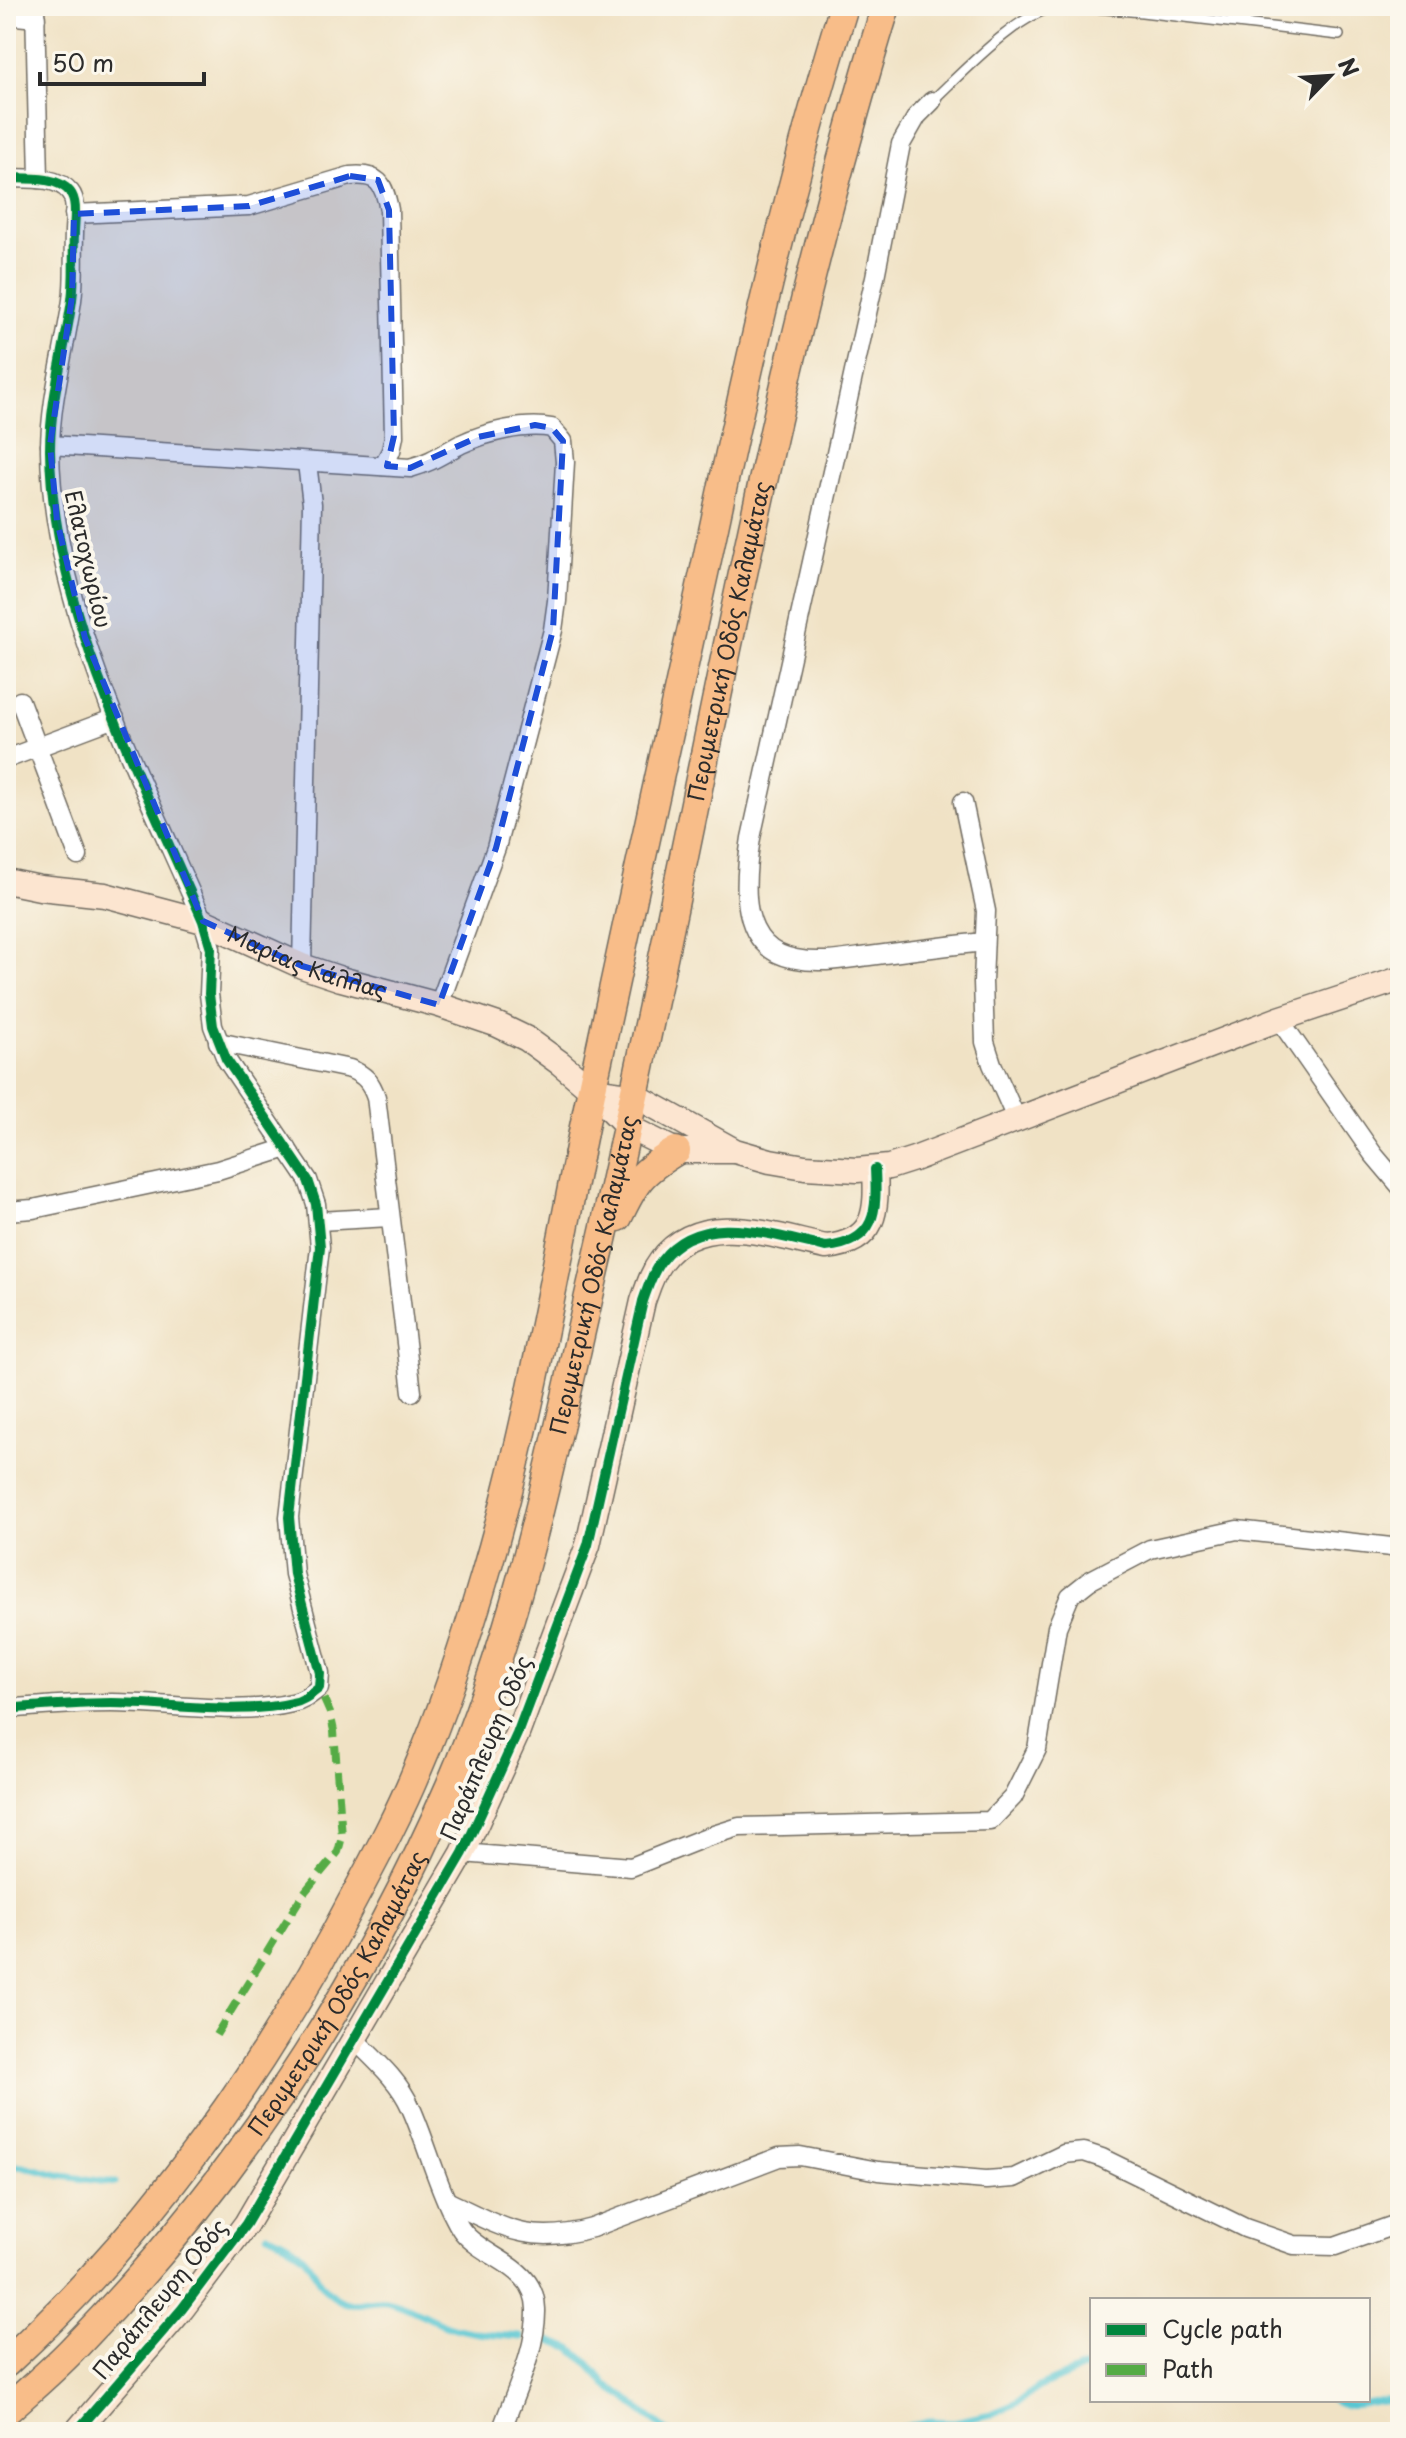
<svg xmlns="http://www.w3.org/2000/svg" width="1406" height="2438" font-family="'Playpen Sans',sans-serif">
<rect width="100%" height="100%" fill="#fbf7ec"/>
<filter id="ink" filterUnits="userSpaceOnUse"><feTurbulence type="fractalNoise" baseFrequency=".0125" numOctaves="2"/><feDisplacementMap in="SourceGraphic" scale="16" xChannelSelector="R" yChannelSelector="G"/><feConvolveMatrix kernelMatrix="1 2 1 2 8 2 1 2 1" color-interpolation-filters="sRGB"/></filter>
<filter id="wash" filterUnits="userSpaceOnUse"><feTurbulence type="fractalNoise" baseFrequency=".006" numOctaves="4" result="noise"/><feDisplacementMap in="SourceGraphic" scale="32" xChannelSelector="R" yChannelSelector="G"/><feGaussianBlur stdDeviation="1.8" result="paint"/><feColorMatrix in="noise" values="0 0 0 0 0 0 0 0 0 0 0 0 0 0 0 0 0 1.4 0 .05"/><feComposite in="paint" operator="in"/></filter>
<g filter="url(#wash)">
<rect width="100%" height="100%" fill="#f0e2c5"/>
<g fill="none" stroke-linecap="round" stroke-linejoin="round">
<g stroke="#59c6d2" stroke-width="7">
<path d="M6,2165L23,2166L62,2176L115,2183"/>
<path d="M268,2234C281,2241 294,2246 304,2257C316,2270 317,2285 333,2296C356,2312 364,2298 386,2301C409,2305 426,2319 448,2326C472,2334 496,2335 521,2337"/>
<path d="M544,2339L570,2348L589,2364L606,2385L626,2398L668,2432"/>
<path d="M1331,2400C1359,2414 1371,2396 1400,2402"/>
<path d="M887,2432L929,2421L954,2422L991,2414L1015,2404L1041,2386L1083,2368L1092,2369"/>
</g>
</g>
</g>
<g filter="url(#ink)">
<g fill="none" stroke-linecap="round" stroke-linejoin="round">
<defs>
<g id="lane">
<path d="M1071,6L1142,12L1339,35"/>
<path d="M932,101C962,73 1020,10 1060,6"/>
</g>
<g id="street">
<path d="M35,6L39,179"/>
<path d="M6,15L36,18"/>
<path d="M932,101L917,116L901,144L875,277L751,838C744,882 737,949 796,959C820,964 845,959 869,956C907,951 946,946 984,942"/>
<path d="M6,178C24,179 57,175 70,192C78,202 74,221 74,233C73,255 75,278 72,300C65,350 50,400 50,450C52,610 140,776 203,921L211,948L209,994L213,1026L226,1059L308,1180L316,1204L320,1247L289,1517L294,1574L320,1673L319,1688C310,1695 303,1701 292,1703C238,1716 168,1703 112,1703C76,1703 41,1706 6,1709"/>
<path d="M74,214L249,206L350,176C378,173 384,183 389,210L394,436L391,451L383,466"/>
<path d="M50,445L410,468C432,462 442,454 461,444C487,432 524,423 552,428L563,441L565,462L557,601L553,630L496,848L439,1005"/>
<path d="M20,701L78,856"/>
<path d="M6,759L115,718"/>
<path d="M963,802L986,911L983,982L985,1042L992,1064L1016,1118"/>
<path d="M302,966L312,504L307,463"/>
<path d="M1279,1019L1373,1154L1400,1186"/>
<path d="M218,1042L350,1069C365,1075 371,1082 376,1097L412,1392"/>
<path d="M6,1211L33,1209L218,1170L287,1148"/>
<path d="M319,1221L390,1217"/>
<path d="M463,1853L631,1867L704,1838L739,1827L990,1821L1013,1797L1037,1749L1057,1627L1070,1596L1089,1581L1150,1549L1237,1530L1391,1547L1400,1551"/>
<path d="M353,2038C374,2059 399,2080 411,2108C426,2142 435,2178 451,2211C455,2218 458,2226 463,2232C486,2260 535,2265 536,2309C537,2350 514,2394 501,2432"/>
<path d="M447,2201C502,2227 528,2246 592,2228L779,2157L800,2156L878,2171L986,2180L1014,2178L1064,2154L1084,2152L1102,2158L1245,2228L1294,2245L1335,2246L1400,2223"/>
</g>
<g id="secondary">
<path id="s1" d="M6,881L40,888L105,895L203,921L302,966L341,979L439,1005L498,1025L527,1039L560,1063L592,1090L628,1127L676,1151H732"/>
<path d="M592,1090L636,1096L735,1151L770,1161L805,1167L857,1170L889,1167L914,1159L1279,1019L1400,979"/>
<path d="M76,2432L182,2309L246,2224L463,1853L517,1734L588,1545L643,1301C648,1287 652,1273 661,1261C700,1208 773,1236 826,1247C877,1242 877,1211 875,1169"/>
</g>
<g id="primary">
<path d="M618,1217C635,1181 641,1172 676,1151"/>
<path d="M6,2363C151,2230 266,2068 356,1894C378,1853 400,1812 418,1768C445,1706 466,1640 485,1575C532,1416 558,1251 592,1088C629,913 668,739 706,564C746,376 787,189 844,6"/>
<path id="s2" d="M6,2411C28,2391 52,2371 73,2349C232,2186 359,1995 450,1786C523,1617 556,1435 598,1257C695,840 760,415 886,6"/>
</g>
</defs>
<use href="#lane" stroke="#706b61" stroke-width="12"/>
<use href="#street" stroke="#706b61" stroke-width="21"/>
<use href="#secondary" stroke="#706b61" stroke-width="27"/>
<use href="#primary" stroke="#706b61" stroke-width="31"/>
<use href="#lane" stroke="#fff" stroke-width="9"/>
<use href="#street" stroke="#fff" stroke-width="18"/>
<use href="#secondary" stroke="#fce5d0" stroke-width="24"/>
<use href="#primary" stroke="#f8bd89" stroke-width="28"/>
<path stroke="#54ab44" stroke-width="8" stroke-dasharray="16 8" stroke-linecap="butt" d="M216,2035L303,1894L338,1852L342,1837L334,1731L330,1713L319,1688"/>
<defs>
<g id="cycleway">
<path d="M6,178C24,179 57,175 70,192C78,202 74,221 74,233C73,255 75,278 72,300C65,350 50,400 50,450C52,610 140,776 203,921L211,948L209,994L213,1026L226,1059L308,1180L316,1204L320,1247L289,1517L294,1574L320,1673L319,1688C310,1695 303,1701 292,1703C238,1716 168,1703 112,1703C76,1703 41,1706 6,1709"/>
<path d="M76,2432L182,2309L246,2224L463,1853L517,1734L588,1545L643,1301C648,1287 652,1273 661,1261C700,1208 773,1236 826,1247C877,1242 877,1211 875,1169"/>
</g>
</defs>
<use href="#cycleway" stroke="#fbf7ec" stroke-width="15"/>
<use href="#cycleway" stroke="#00873e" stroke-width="10"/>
</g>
</g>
<path fill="#1d4ed8" fill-opacity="0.2" stroke="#1d4ed8" stroke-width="6" stroke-dasharray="16 10" stroke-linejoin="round" d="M350,176L378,180L389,210L394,436L387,466L410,468L478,437L535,425L552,428L563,441L553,630L496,848L439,1005L302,966L203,921L85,638L57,521L50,445L72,297L74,214L249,206Z"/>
<g text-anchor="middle" stroke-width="8" stroke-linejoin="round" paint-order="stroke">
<g font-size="22" fill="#2b2b2b" stroke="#fbf7ec">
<text transform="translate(88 559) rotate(77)" y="8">Ελατοχωρίου</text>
<text dy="8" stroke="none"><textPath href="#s2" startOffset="1952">Περιμετρική Οδός Καλαμάτας</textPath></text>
<text dy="8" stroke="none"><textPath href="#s1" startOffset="314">Μαρίας Κάλλας</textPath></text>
<text dy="8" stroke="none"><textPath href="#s2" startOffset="1304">Περιμετρική Οδός Καλαμάτας</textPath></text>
<text transform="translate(486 1748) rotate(-67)" y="8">Παράπλευρη Οδός</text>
<text dy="8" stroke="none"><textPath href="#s2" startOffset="536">Περιμετρική Οδός Καλαμάτας</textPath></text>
<text transform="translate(160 2299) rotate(-51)" y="8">Παράπλευρη Οδός</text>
</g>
</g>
<rect width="1406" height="2438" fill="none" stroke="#fbf7ec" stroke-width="32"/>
<rect x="1090" y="2298" width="280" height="104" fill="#fbf7ec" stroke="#a8a59f" stroke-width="2"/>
<rect x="1106" y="2324" width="40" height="12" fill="#00873e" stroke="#a8a59f" stroke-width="2"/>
<text x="1162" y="2338" font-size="24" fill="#2b2b2b">Cycle path</text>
<rect x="1106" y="2364" width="40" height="12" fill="#54ab44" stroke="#a8a59f" stroke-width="2"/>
<text x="1162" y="2378" font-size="24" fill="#2b2b2b">Path</text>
<g transform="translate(1330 76) rotate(65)" stroke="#fbf7ec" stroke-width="6" paint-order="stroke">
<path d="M0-6L14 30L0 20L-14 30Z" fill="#2b2b2b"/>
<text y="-12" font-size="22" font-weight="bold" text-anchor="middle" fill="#2b2b2b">N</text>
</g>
<path d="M40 72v12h164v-12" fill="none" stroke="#2b2b2b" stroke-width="4"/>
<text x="52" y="72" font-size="24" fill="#2b2b2b" stroke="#fbf7ec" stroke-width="6" paint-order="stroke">50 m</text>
</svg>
